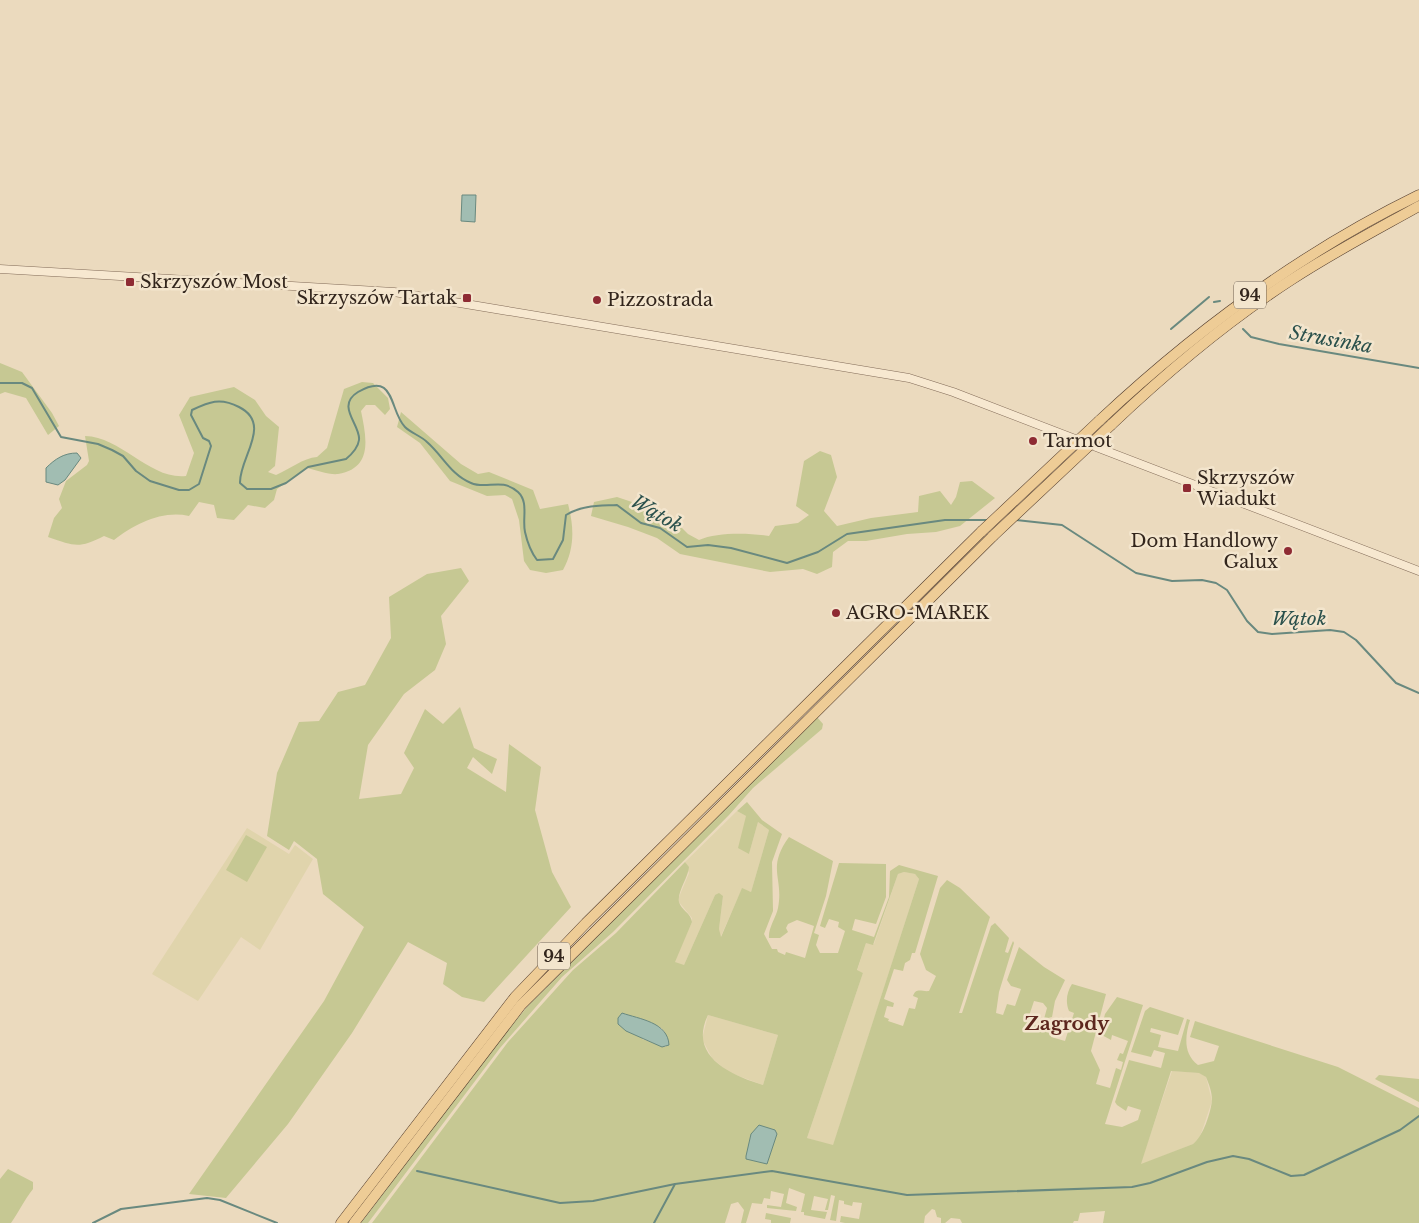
<svg xmlns="http://www.w3.org/2000/svg" width="1419" height="1223" font-family="'Libre Baskerville',serif">
<rect width="100%" height="100%" fill="#ebdabe"/>
<g fill="#e0d4ac">
<path d="M737,811L746,816L749,854L758,822L769,830L751,892L742,889L720,938L719,929L723,896L715,895L684,965H682L674,962L692,922V918L679,902V897L689,873L685,862Z"/>
<path d="M247,828L289,854L295,845L313,859L260,950L241,937L198,1001L152,974Z"/>
<path d="M904,872L915,874L919,879L833,1146L807,1138L863,973L857,971L866,943L874,944L898,874Z"/>
<path d="M708,1015L778,1035L763,1085L728,1072L712,1058L702,1039Z"/>
<path d="M1172,1071L1200,1073L1206,1077L1212,1101L1203,1128L1198,1141L1193,1144L1140,1165Z"/>
</g>
<g fill="#c6c893" fill-rule="evenodd">
<path d="M0,363L22,372L52,413L59,426L48,435L26,398L5,392L0,394Z"/>
<path d="M362,382L373,383L388,398L390,409L385,415L375,405H366L361,411C366,436 374,468 338,474C329,475 316,470 307,468L277,489L274,500L265,508L248,505L234,520L217,518L214,505L199,502L189,516C162,510 135,524 114,540L104,536C78,549 75,546 48,537L54,518L62,508L59,499L66,481L87,465L89,461L85,436C122,437 150,480 186,476L194,453L179,415L190,397L234,387L255,400L266,416L279,427L275,466L268,472L276,475C290,469 303,458 317,457L327,448L344,389Z"/>
<path d="M401,412L461,464L478,474L489,472L533,490L540,509L568,504C574,527 575,548 563,570L546,573L530,570L524,561L519,520L512,499L505,495L487,496L450,481L420,443L397,427Z"/>
<path d="M820,451L831,455L837,477L824,511L837,526L871,518L918,512L919,496L940,491L951,505L956,497L960,482L972,481L995,498L960,526L936,532L907,534L866,541H848L833,552L832,567L817,574L803,569L770,572L680,554L657,538L628,527L591,516L594,502L617,497L668,514L688,534L699,540C717,532 749,533 769,536L775,526L798,523L809,515L796,506L804,461Z"/>
<path d="M461,568L469,581L441,616L446,644L435,670L404,694L368,745L359,799L401,794L414,768L404,753L425,709L443,724L460,707L474,748L497,759L492,774L473,757L467,768L506,792L509,744L541,767L535,810L552,872L571,907L484,1002L462,997L443,984L447,963L408,942L352,1033L288,1124L226,1198L189,1194L324,1001L364,927L323,894L317,859L294,841L289,850L267,836L277,773L299,722L319,721L338,692L365,685L391,638L389,597L427,574Z"/>
<path d="M817,717L823,724L822,729L753,788L729,815L613,932L562,977L500,1048L368,1223H361L499,1040L528,1006Z"/>
<path d="M747,802L762,820L782,834L772,862L773,911L764,934L772,949H777L778,952L785,955L786,952L805,958L814,926L797,920L788,924L786,928L788,932L780,938H769C768,928 776,918 778,908C784,877 766,869 789,837L833,861L826,896L814,933L819,935L816,945L820,953H838L845,931L838,927L839,922L829,919L825,928L820,926L839,863L886,864V897L876,924L855,919L852,930L874,937L889,897L890,871L899,865L938,876L915,953H912L910,960L905,963L903,971L894,969L884,999L894,1003L893,1007L887,1006L884,1017L889,1019L888,1021L903,1026L909,1008L915,1009L918,998L913,996C916,987 922,992 929,991L936,976L926,970L920,954L940,888L947,880L960,888L990,917L959,1013H962L991,926L995,923L1009,938L1005,952L1008,953L1013,941L1014,943L999,992L996,1013L1003,1015L1007,1004L1015,1006L1021,989L1011,986L1007,980L1019,947L1044,967L1065,980L1055,1001L1052,1017L1044,1019L1047,1008L1043,1003L1034,1001L1027,1022L1053,1030L1051,1037L1065,1041L1074,1013L1069,1011C1065,1001 1067,992 1072,984L1106,994L1091,1051L1100,1070L1096,1084L1110,1088L1116,1068L1121,1070L1123,1062L1117,1060L1120,1053L1123,1054L1128,1041L1112,1035L1111,1040L1100,1034L1105,1014L1117,997L1143,1005L1105,1124L1122,1127L1138,1120L1141,1110L1128,1106L1126,1111L1117,1105L1115,1102L1129,1060L1161,1068L1165,1053L1154,1050L1151,1057L1131,1052L1145,1011L1150,1007L1184,1018L1178,1035L1151,1028L1150,1032L1161,1035L1158,1047L1178,1051L1187,1019L1190,1020C1185,1036 1183,1054 1198,1065L1214,1061L1219,1046L1190,1037L1195,1021L1338,1067L1419,1108V1223H1103L1105,1211L1080,1213L1078,1221H1074L1073,1223H962L960,1219L951,1218L945,1223H941V1218L937,1217L935,1210L932,1209L925,1216L924,1223H845L840,1222L841,1216L859,1219L862,1203L853,1202L852,1206L844,1204V1201L839,1200L836,1221L830,1220L835,1196L831,1195L828,1210H825L828,1199L814,1196L811,1210L827,1212L825,1219L804,1215V1212H801L805,1194L789,1188L786,1203L797,1207L796,1211L767,1208V1205L781,1207L784,1194L771,1191L770,1199L764,1198L762,1204L752,1203L746,1223H741L744,1210L738,1202L731,1204L725,1223H372L508,1042L573,970L616,933L685,862L689,867C688,878 677,892 679,902C681,910 691,913 692,922L675,962L684,965L715,895L719,893L723,896L719,929L721,937L742,888L751,892L769,830L758,822L749,854L738,848L746,816L737,811ZM904,872L915,874L919,879L833,1145L807,1138L863,973L857,970L866,943L873,945L898,874ZM708,1015L778,1035L763,1085C730,1075 688,1056 708,1015ZM647,1021L660,1027L665,1032L666,1047L642,1039ZM1171,1071L1199,1073L1206,1077C1209,1084 1212,1092 1212,1100C1211,1112 1203,1137 1193,1144L1141,1164Z"/>
<path d="M246,835L267,847L247,882L226,870Z"/>
<path d="M1379,1075L1419,1079V1102L1375,1079Z"/>
<path d="M8,1169L33,1182V1189C24,1200 19,1212 11,1223H0V1179Z"/>
<path d="M766,1213L791,1218L790,1223H771V1220L765,1219Z"/>
</g>
<g fill="#a1bdb2" stroke="#69897f">
<path d="M462,195H476L475,222L461,221Z"/>
<path d="M77,453L81,458L65,480L58,485L46,482V468C55,459 64,453 77,453Z"/>
<path d="M622,1013C639,1019 668,1022 669,1045L662,1047L626,1031L618,1024V1018Z"/>
<path d="M759,1125L775,1130L777,1134L767,1164L746,1159V1156L751,1134Z"/>
</g>
<g fill="none" stroke-linecap="round" stroke-linejoin="round">
<g stroke="#69897f" stroke-width="2">
<path d="M1214,302L1220,301"/>
<path d="M1171,329L1209,297"/>
<path d="M1243,329L1251,337L1279,344L1419,368"/>
<path d="M0,383H22L32,388L61,437L98,444L112,450L123,456L136,471L150,481L179,490H189L199,484L211,446L209,441L203,438L191,415L192,410C209,402 220,397 239,407C273,424 239,458 240,483L247,489H271L286,483L308,467L346,459C352,454 358,448 359,440C361,425 335,406 358,392C396,370 389,411 405,427C411,433 421,436 427,442C443,456 451,475 471,483C487,490 501,477 518,492C529,502 522,519 525,532C527,541 531,552 537,560L553,559L563,540L566,515C582,505 599,506 617,505L641,523L660,528L687,547L708,545L731,548L787,563L818,552L847,534L945,520H989"/>
<path d="M1016,520L1062,525L1136,573L1172,581L1202,580L1216,583L1227,590L1247,621L1258,632L1272,634L1330,630L1344,632L1356,640L1396,683L1419,693"/>
<path d="M417,1171L560,1203L593,1201L675,1184L772,1171L907,1195L1132,1187L1150,1183L1207,1162L1233,1156L1249,1159L1291,1176L1304,1175L1400,1130L1419,1116"/>
<path d="M93,1223L121,1209L207,1198L220,1200L277,1223"/>
<path d="M654,1223L675,1184"/>
</g>
<defs>
<path id="minor" d="M0,269L394,292L909,378L953,392L1419,571"/>
<g id="major">
<path d="M1099,421C1195,331 1300,253 1419,195"/>
<path d="M1111,425C1167,372 1226,322 1291,280C1332,253 1376,230 1419,206"/>
<path d="M341,1223L515,997L586,923L982,531"/>
<path d="M354,1223L521,1005L993,536"/>
</g>
</defs>
<use href="#minor" stroke="#826b58" stroke-width="9"/>
<use href="#major" stroke="#503a2c" stroke-width="11"/>
<use href="#minor" stroke="#f7e8d0" stroke-width="8"/>
<use href="#major" stroke="#eecc96" stroke-width="10"/>
<defs>
<g id="major-bridge">
<path d="M982,531L1099,421"/>
<path d="M993,536L1111,425"/>
</g>
</defs>
<use href="#major-bridge" stroke="#503a2c" stroke-width="11" stroke-linecap="butt"/>
<use href="#major-bridge" stroke="#eecc96" stroke-width="10"/>
</g>
<g fill="#8e2b33" stroke="#f3e5cd" stroke-width="2">
<rect x="125" y="277" width="10" height="10" rx="2.5"/>
<rect x="462" y="293" width="10" height="10" rx="2.5"/>
<circle cx="597" cy="300" r="5"/>
<circle cx="1033" cy="441" r="5"/>
<rect x="1182" y="483" width="10" height="10" rx="2.5"/>
<circle cx="1288" cy="551" r="5"/>
<circle cx="836" cy="613" r="5"/>
</g>
<g text-anchor="middle" stroke-width="5" stroke-linejoin="round" paint-order="stroke">
<g fill="#f3e5cd" stroke="#6c5f51" stroke-width="1">
<rect x="1234" y="281.5" width="32" height="27" rx="4"/>
<rect x="538" y="942.5" width="32" height="27" rx="4"/>
</g>
<g font-size="16" font-weight="bold" fill="#32251c">
<text x="1250" y="301">94</text>
<text x="554" y="962">94</text>
</g>
<g font-size="18" fill="#32251c" stroke="#f3e5cd" text-anchor="start">
<text x="140" y="288">Skrzyszów Most</text>
<text x="457" y="304" text-anchor="end">Skrzyszów Tartak</text>
<text x="607" y="306">Pizzostrada</text>
<text x="1043" y="447">Tarmot</text>
<text x="1197" y="484">Skrzyszów<tspan x="1197" dy="21">Wiadukt</tspan></text>
<text x="1278" y="547" text-anchor="end">Dom Handlowy<tspan x="1278" dy="21">Galux</tspan></text>
<text x="846" y="619">AGRO-MAREK</text>
</g>
<g font-size="19" font-style="italic" fill="#2b514c" stroke="#f3e5cd">
<text transform="translate(1331 339) rotate(10)" y="7">Strusinka</text>
<text transform="translate(657 513) rotate(30)" y="7">Wątok</text>
<text x="1299" y="625">Wątok</text>
</g>
<g font-size="19" font-weight="bold" fill="#5d261d" stroke="#f3e5cd">
<text x="1067" y="1030">Zagrody</text>
</g>
</g>
</svg>
